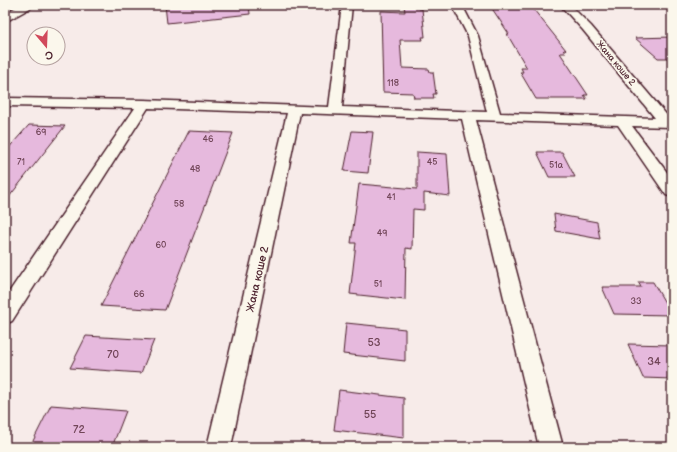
<svg xmlns="http://www.w3.org/2000/svg" width="677" height="452" font-family="'Balsamiq Sans',sans-serif">
<rect width="100%" height="100%" fill="#f7ebe9"/>
<filter id="ink" filterUnits="userSpaceOnUse"><feTurbulence type="fractalNoise" baseFrequency=".025" numOctaves="2"/><feDisplacementMap in="SourceGraphic" scale="8" xChannelSelector="R" yChannelSelector="G"/><feConvolveMatrix kernelMatrix="1 2 1 2 8 2 1 2 1" color-interpolation-filters="sRGB"/></filter>
<g filter="url(#ink)">
<g fill="#e6b9dd" stroke="#4a1f2b">
<path d="M165,5H249L250,14L167,23Z"/>
<path d="M492,5H530L566,50H563L566,53H560L588,95H584L587,99H536L520,72H523L521,68H527L507,34H509L491,7H493Z"/>
<path d="M404,6H419V9H422L425,37H422L423,40H400L402,68L429,69L430,72H433L436,94H433L434,98H414L413,93L383,92L381,11L405,12Z"/>
<path d="M672,37V58H658L635,38Z"/>
<path d="M29,125L65,126L5,202V152Z"/>
<path d="M189,131L233,133L165,310L101,306Z"/>
<path d="M352,131L373,132L368,173L344,171Z"/>
<path d="M417,152L447,154L450,196L424,193V210L413,209L412,249L406,248L405,300L350,294L356,243H351L359,184L417,189Z"/>
<path d="M537,152H562L575,177H549Z"/>
<path d="M554,214L597,222L600,239L556,231Z"/>
<path d="M638,282H653L672,315L614,314L602,287H641Z"/>
<path d="M346,323L405,329V361L343,354Z"/>
<path d="M86,336L154,340L141,373L70,368Z"/>
<path d="M628,344L672,345V379L643,378Z"/>
<path d="M339,390L404,398V438L334,430Z"/>
<path d="M51,405L126,411L112,447H30Z"/>
</g>
<g fill="none" stroke-linecap="round" stroke-linejoin="round">
<defs>
<path id="minor" d="M342,5H352L342,107L487,112L468,36L452,5H462L478,36L500,113L655,118L583,30L560,5H570L591,26L670,119H672V127L632,126L672,179V197L666,195L618,125L476,120L563,447H539L462,119L300,113L231,447H207L287,113L148,108L12,321L5,324V298L135,108L5,106V98L144,100L329,107Z"/>
<path id="tertiary" d="M20,5H34L32,7L5,22V13Z"/>
</defs>
<use href="#minor" stroke="#4a1f2b" stroke-width="3"/>
<use href="#tertiary" stroke="#4a1f2b" stroke-width="3"/>
<use href="#minor" fill="#fbf7ec" fill-rule="evenodd"/>
<use href="#tertiary" fill="#fbf7ec" fill-rule="evenodd"/>
</g>
</g>
<g text-anchor="middle" stroke-width="3.5" stroke-linejoin="round" paint-order="stroke">
<g font-size="9" fill="#4a1f2b" stroke="#fbf7ec">
<text transform="translate(616 63) rotate(50)" y="3">Жана коше 2</text>
</g>
<g font-size="9" fill="#714658">
<text x="393" y="86">118</text>
<text x="41" y="135">69</text>
<text x="208" y="142">46</text>
<text x="21" y="165">71</text>
<text x="432" y="165">45</text>
<text x="556" y="168">51а</text>
<text x="195" y="172">48</text>
<text x="391" y="200">41</text>
<text x="179" y="207">58</text>
<text x="382" y="236">49</text>
<text x="161" y="248">60</text>
<text x="378" y="287">51</text>
<text x="139" y="297">66</text>
<text x="636" y="304">33</text>
</g>
<g font-size="11" fill="#4a1f2b" stroke="#fbf7ec">
<text transform="translate(257 279) rotate(-77)" y="4">Жана коше 2</text>
</g>
<g font-size="11" fill="#714658">
<text x="374" y="346">53</text>
<text x="113" y="358">70</text>
<text x="654" y="365">34</text>
<text x="370" y="418">55</text>
<text x="79" y="433">72</text>
</g>
</g>
<rect width="677" height="452" fill="none" stroke="#fbf7ec" stroke-width="20"/>
<rect x="10" y="10" width="657" height="432" fill="none" stroke="#4a1f2b" stroke-width="1.5" filter="url(#ink)"/>
<g transform="translate(46 46) rotate(161)"><circle r="19" fill="#fbf7ec" stroke="#b4a19f"/>
<path d="M0-3L7 15L0 10L-7 15Z" fill="#d1495b"/>
<text y="-6" font-size="11" font-weight="bold" text-anchor="middle" fill="#4a1f2b">С</text>
</g>
</svg>
